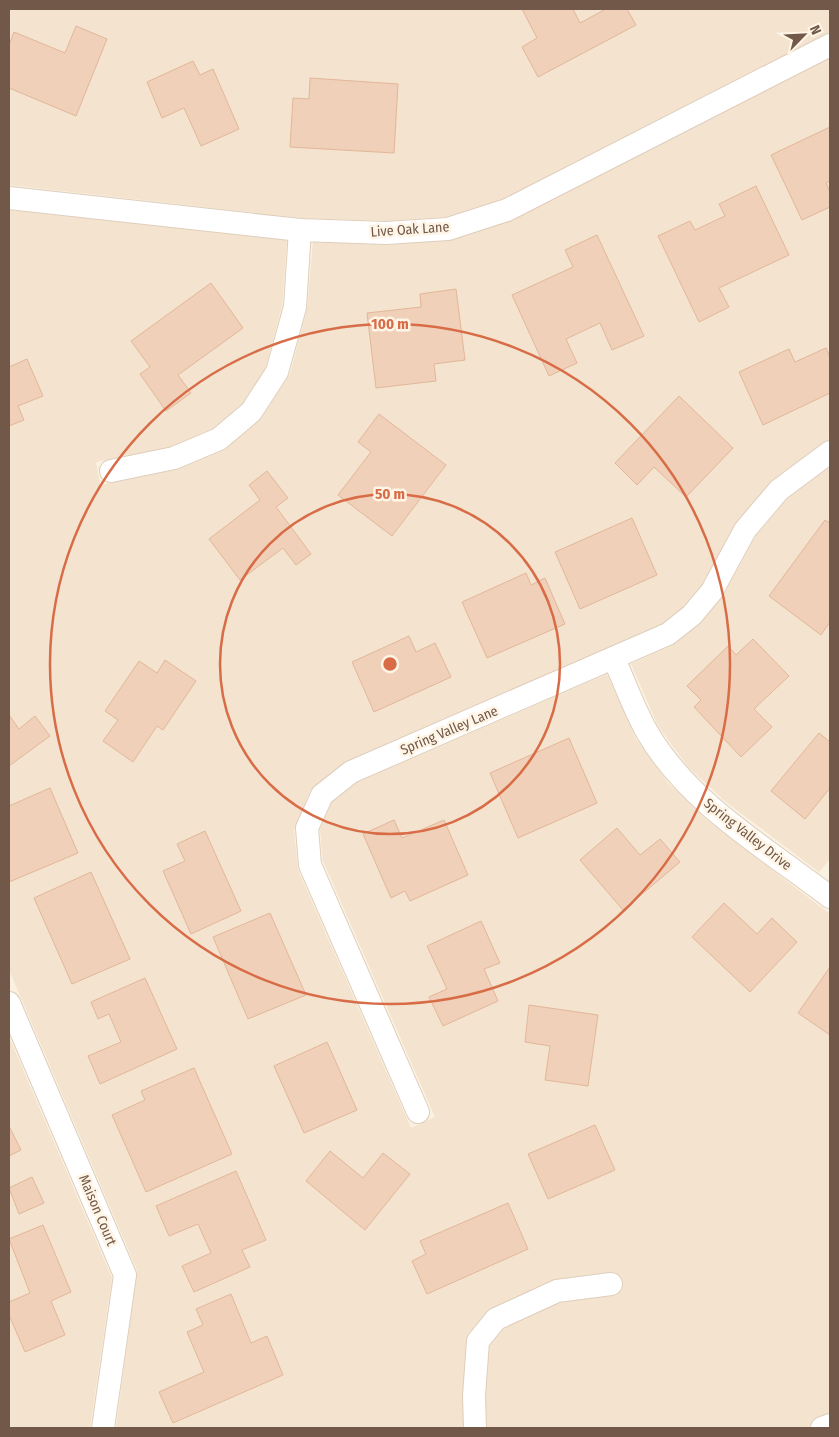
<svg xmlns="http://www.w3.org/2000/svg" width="839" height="1437" font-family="'Fira Sans Condensed',sans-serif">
<rect width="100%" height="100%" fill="#fbf1e0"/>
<g fill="#f3e3cf">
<path d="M9,9H830V32L503,199L446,217L387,221L302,218L9,185Z"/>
<path d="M830,58V438L769,483L734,526L701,586L683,607L662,624L347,762L310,791L294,830L298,870L411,1128L435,1117L323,861L320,829L332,802L358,782L607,674L636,739L669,784L708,821L830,914V1428H116L137,1270L9,970V210L287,240L282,306L265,369L242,405L212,429L171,447L96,462L100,485L178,469L227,447L262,417L290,374L307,309L313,242L385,245L448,240L511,220Z"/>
<path d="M830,466V859L819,872L726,802L689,768L658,726L631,664L673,645L700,624L723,596L756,536L788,498Z"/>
<path d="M9,1037L112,1278L90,1428H9Z"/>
</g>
<g fill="#f0d0b8" stroke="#e2b799">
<path d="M522,9H573L580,23L606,9H627L636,25L538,77L522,47L537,38Z"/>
<path d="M76,26L107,39L76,116L9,88V45L14,32L65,53Z"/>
<path d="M193,61L200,75L213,69L239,129L201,146L184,108L162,118L147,82Z"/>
<path d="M310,78L398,84L394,153L290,147L293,98L309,99Z"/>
<path d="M830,127V181L826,183L830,192V207L802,220L771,155Z"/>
<path d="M756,186L789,255L719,288L729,307L699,322L658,236L690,221L695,230L725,216L719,204Z"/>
<path d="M597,235L644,336L612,350L600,323L566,339L577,363L549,376L512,295L573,267L565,250Z"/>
<path d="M211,283L243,328L178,375L191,393L166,411L140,374L150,367L131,341Z"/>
<path d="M456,289L465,360L434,364L436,381L376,388L367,313L421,307L420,294Z"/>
<path d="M826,348L830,357V393L763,425L739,372L789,349L795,362Z"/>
<path d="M27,359L43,396L18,406L24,420L9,426V367Z"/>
<path d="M679,396L733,448L686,497L654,467L637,485L615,463Z"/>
<path d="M379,414L446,465L392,536L338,495L371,452L358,442Z"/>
<path d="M267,471L288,498L276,507L311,554L296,565L283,548L240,580L209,539L260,500L249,485Z"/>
<path d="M632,518L657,575L580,609L555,552Z"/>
<path d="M825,520L830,523V622L821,635L769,596Z"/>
<path d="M526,573L531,585L545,578L565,624L487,658L462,602Z"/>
<path d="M409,636L416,652L435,643L451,677L374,712L352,662Z"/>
<path d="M753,639L789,676L754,709L772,727L741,757L694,707L701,700L687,686L728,646L736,655Z"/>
<path d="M165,660L196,681L163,730L157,726L133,762L103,741L118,720L105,711L139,661L157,673Z"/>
<path d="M9,715L19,729L35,716L50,736L9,766Z"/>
<path d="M819,733L830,742V788L805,819L771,791Z"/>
<path d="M569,738L597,803L518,838L490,773Z"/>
<path d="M50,788L78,853L9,882V806Z"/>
<path d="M394,820L402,838L444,820L468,875L410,901L405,891L391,898L363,834Z"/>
<path d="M617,828L640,855L660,839L680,862L623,910L580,860Z"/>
<path d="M205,831L241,911L191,934L163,871L185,861L177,844Z"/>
<path d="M91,872L130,959L72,984L34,898Z"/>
<path d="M724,903L757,934L772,918L797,942L750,992L692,937Z"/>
<path d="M270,913L306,995L248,1019L213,937Z"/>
<path d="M481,921L500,963L484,969L498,1001L443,1026L429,997L447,989L427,946Z"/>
<path d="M830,967V1035L798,1013Z"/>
<path d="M145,978L177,1049L100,1084L88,1056L121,1042L109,1014L98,1019L91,1002Z"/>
<path d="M529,1005L598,1015L588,1086L545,1080L550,1046L525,1042Z"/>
<path d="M327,1042L357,1110L304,1133L274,1066Z"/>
<path d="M194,1068L232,1154L146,1192L112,1115L145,1100L141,1091Z"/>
<path d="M595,1125L615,1170L548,1199L528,1154Z"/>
<path d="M9,1126L21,1150L9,1156Z"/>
<path d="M330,1151L363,1178L383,1153L410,1174L365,1230L306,1181Z"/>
<path d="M236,1171L266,1240L242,1250L250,1267L194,1292L182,1266L211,1253L198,1224L169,1236L156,1206Z"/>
<path d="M32,1177L44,1203L19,1214L9,1188Z"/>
<path d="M508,1203L528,1249L427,1294L412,1261L426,1254L420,1241Z"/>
<path d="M43,1225L71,1292L51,1301L65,1335L25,1352L9,1315V1302L30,1293L9,1239Z"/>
<path d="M231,1294L251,1343L267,1336L283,1375L173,1423L159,1392L204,1372L187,1332L203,1325L196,1309Z"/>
</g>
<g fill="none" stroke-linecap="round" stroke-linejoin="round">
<defs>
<g id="minor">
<path d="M9,198L300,230L386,233L448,229L507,210L830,45"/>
<path d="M111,471L174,458L219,439L251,412L277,372L295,307L300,230"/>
<path d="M614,659C625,683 634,709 647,732C689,804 766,848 830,897"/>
<path d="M9,1003L125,1275L103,1428"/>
<path d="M418,1112L310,865L307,828L322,795L351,772L668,634L692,615L712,591L745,530L779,490L830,452"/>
<path d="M475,1428L474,1396L478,1341L496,1319L557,1291L611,1284"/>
<path d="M822,1428L830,1425"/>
</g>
</defs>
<use href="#minor" stroke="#dfcebc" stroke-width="24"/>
<use href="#minor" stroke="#fff" stroke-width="22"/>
</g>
<g fill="none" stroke="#d86c47" stroke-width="2.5">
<circle cx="390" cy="664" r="170"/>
<circle cx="390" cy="664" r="340"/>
</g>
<g text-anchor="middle" stroke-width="5" stroke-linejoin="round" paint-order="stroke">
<g font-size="14" fill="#715848" stroke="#fff5e6">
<text transform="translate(410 229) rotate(-4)" y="5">Live Oak Lane</text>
<text transform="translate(449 730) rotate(-23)" y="5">Spring Valley Lane</text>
<text transform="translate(748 834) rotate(38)" y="5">Spring Valley Drive</text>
<text transform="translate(98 1210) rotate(67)" y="5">Maison Court</text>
</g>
</g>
<circle cx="390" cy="664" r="8" fill="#d86c47" stroke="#fff5e6" stroke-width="2.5"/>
<g font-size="15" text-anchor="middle" font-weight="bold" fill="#d86c47" stroke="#fff5e6" stroke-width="5" stroke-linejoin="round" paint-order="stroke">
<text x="390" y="329">100 m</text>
<text x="390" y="499">50 m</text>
</g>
<rect width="839" height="1437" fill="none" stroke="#715848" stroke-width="20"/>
<g transform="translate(804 35) rotate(66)" stroke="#fff5e6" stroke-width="4" paint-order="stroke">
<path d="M0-4L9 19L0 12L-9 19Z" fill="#715848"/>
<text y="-8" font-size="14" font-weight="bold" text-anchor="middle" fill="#715848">N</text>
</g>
</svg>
